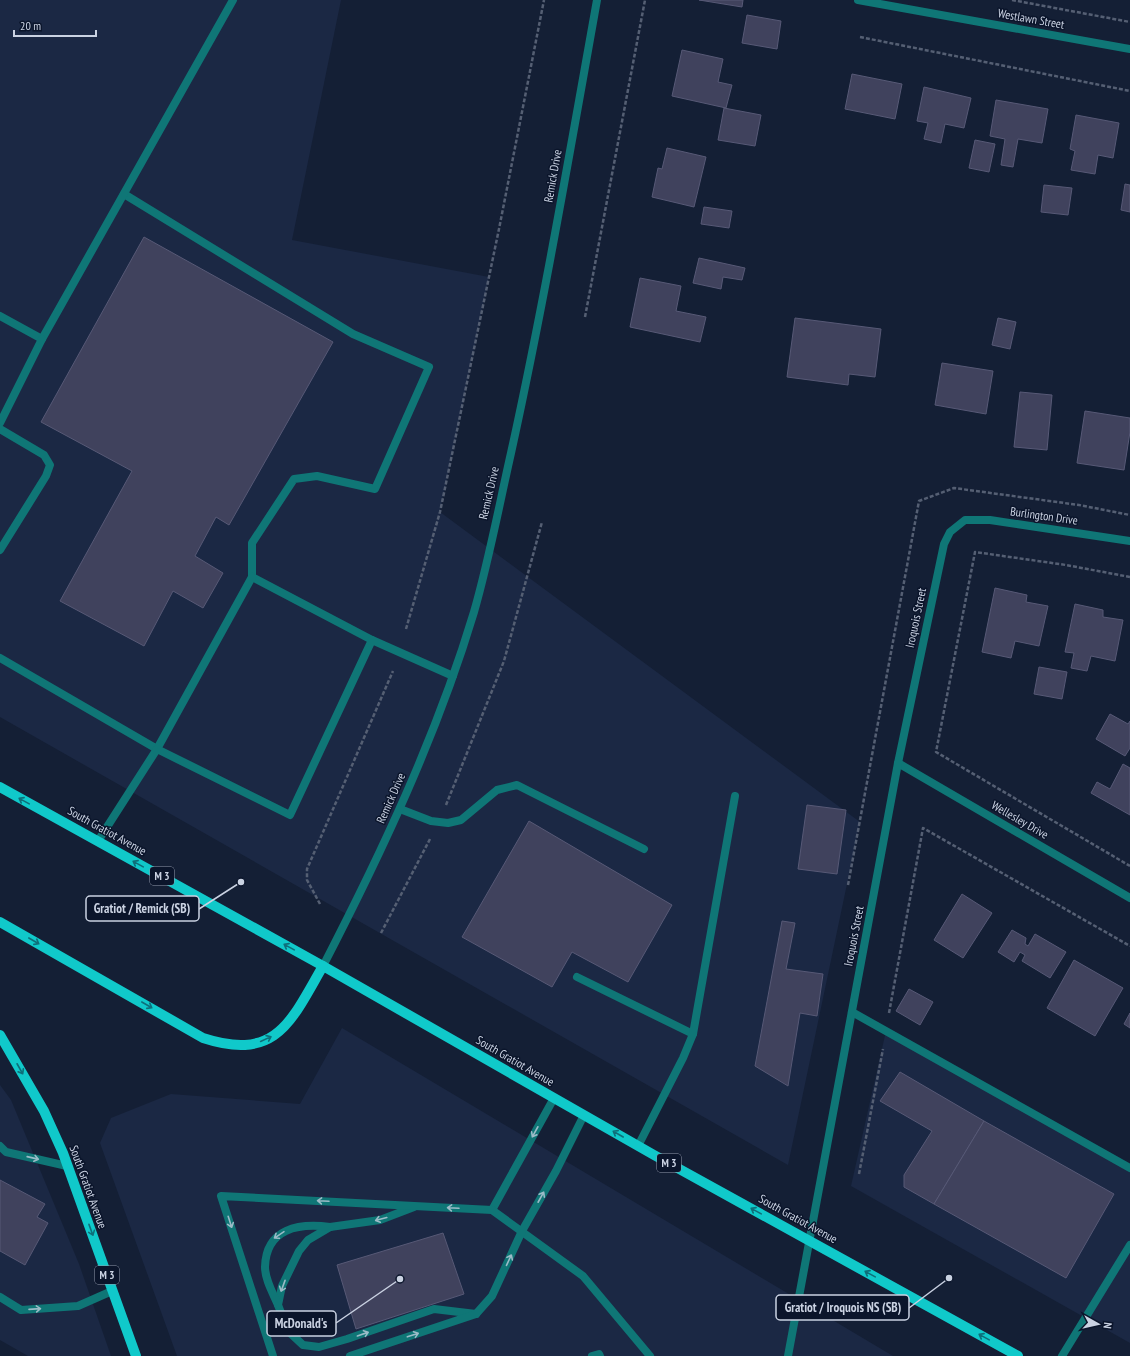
<svg xmlns="http://www.w3.org/2000/svg" width="1130" height="1356" font-family="'PT Sans Narrow',sans-serif">
<rect width="100%" height="100%" fill="#141f35"/>
<g fill="#1b2844">
<path d="M0,0H341L292,240L489,277L440,512L860,822L788,1165L0,717Z"/>
<path d="M342,1028L893,1356H177L100,1143L111,1118L171,1094L300,1104Z"/>
<path d="M886,1031L1130,1169V1343L851,1186Z"/>
<path d="M0,1085L11,1100L79,1264L111,1356H28L0,1340Z"/>
</g>
<g fill="#40425d" stroke="#575976">
<path d="M699,0H743L742,7Z"/>
<path d="M747,15L781,21L777,49L742,43Z"/>
<path d="M682,50L723,59L718,82L732,85L726,108L672,96Z"/>
<path d="M852,74L902,84L895,119L845,109Z"/>
<path d="M924,87L971,98L964,128L945,124L941,143L924,139L928,123L917,121Z"/>
<path d="M996,100L1048,109L1042,143L1018,139L1013,167L1001,165L1005,139L990,136Z"/>
<path d="M724,108L761,115L755,146L718,140Z"/>
<path d="M1076,115L1119,123L1113,158L1098,155L1095,174L1071,170L1075,151L1070,149Z"/>
<path d="M975,140L995,144L989,172L969,168Z"/>
<path d="M667,148L706,157L694,207L652,197L658,168L662,169Z"/>
<path d="M1125,184L1130,185V212L1121,210Z"/>
<path d="M1044,185L1072,188L1068,215L1041,212Z"/>
<path d="M704,207L732,211L729,228L701,224Z"/>
<path d="M144,237L333,342L229,525L216,517L195,556L223,573L203,608L173,591L144,646L60,601L132,471L41,422Z"/>
<path d="M699,258L745,268L742,280L723,277L721,289L693,283Z"/>
<path d="M640,278L681,286L676,311L706,317L700,342L630,327Z"/>
<path d="M795,318L881,329L875,377L849,374L848,385L787,377Z"/>
<path d="M998,318L1016,322L1010,349L992,345Z"/>
<path d="M942,363L993,371L986,414L935,405Z"/>
<path d="M1020,392L1052,395L1047,450L1014,447Z"/>
<path d="M1085,411L1130,418V432L1124,470L1077,463Z"/>
<path d="M995,588L1027,595L1026,602L1048,606L1039,646L1015,641L1011,658L982,652Z"/>
<path d="M1075,604L1103,610V617L1123,620L1115,661L1091,656L1087,671L1071,668L1074,653L1065,652Z"/>
<path d="M1039,667L1067,672L1062,699L1034,694Z"/>
<path d="M1110,714L1128,724L1130,721V748L1125,756L1096,739Z"/>
<path d="M1123,764L1130,768V815L1091,793L1097,782L1110,789Z"/>
<path d="M807,805L846,810L837,874L798,869Z"/>
<path d="M529,821L672,905L628,982L572,952L552,987L462,937Z"/>
<path d="M962,894L992,913L963,958L934,940Z"/>
<path d="M782,921L795,923L786,969L823,974L817,1016L800,1013L788,1086L755,1066Z"/>
<path d="M1012,930L1026,938L1025,944L1028,946L1035,934L1066,952L1050,978L1022,961L1025,955L1020,952L1014,962L998,952Z"/>
<path d="M1074,960L1123,988L1095,1036L1047,1008Z"/>
<path d="M909,989L933,1002L920,1025L896,1011Z"/>
<path d="M1130,1013V1028L1124,1024Z"/>
<path d="M900,1072L984,1121L934,1204L904,1187V1175L932,1131L880,1101Z"/>
<path d="M984,1121L1114,1194L1066,1278L934,1204Z"/>
<path d="M0,1180L45,1204L37,1217L48,1223L25,1265L0,1251Z"/>
<path d="M443,1233L464,1294L356,1329L337,1265Z"/>
</g>
<g fill="none" stroke-linecap="round" stroke-linejoin="round">
<g stroke="#555f73" stroke-width="2.5" stroke-dasharray="4 2" stroke-linecap="butt">
<path d="M1012,0L1130,22"/>
<path d="M860,37L1130,91"/>
<path d="M585,317L645,0"/>
<path d="M1130,577L1066,565L975,552L936,752L1130,866"/>
<path d="M406,629L440,512L499,229L544,0"/>
<path d="M446,805L504,661L542,522"/>
<path d="M848,885L919,501L954,488L1079,505L1130,515"/>
<path d="M320,904L307,880V869L393,671"/>
<path d="M381,933L430,839"/>
<path d="M889,1013L923,828L1130,946"/>
<path d="M859,1174L883,1049"/>
</g>
<g stroke="#0f7676" stroke-width="8">
<path d="M124,194L353,334L429,367L375,489L317,476L294,479L252,543V577L372,640"/>
<path d="M0,316L42,339L233,0"/>
<path d="M0,423L42,339"/>
<path d="M0,429L44,455L50,465L46,476L0,550"/>
<path d="M0,658L157,749L252,577"/>
<path d="M400,809L431,821L448,823L461,820L497,790L517,785L644,849"/>
<path d="M98,841L157,749L290,815L372,640L453,676"/>
<path d="M577,977L693,1034"/>
<path d="M852,1012L1130,1168"/>
<path d="M0,1146L6,1152L67,1166"/>
<path d="M638,1146L683,1058L693,1034L735,796"/>
<path d="M414,1207L380,1220L330,1227L308,1240L299,1251L282,1286L278,1305L288,1331L303,1345L319,1347L347,1339L434,1309L476,1314"/>
<path d="M492,1210L554,1098"/>
<path d="M0,1297L21,1310L78,1306L112,1291"/>
<path d="M278,1305C273,1293 265,1280 265,1267C266,1228 299,1223 330,1227"/>
<path d="M273,1356L221,1196L492,1210L583,1276L650,1356"/>
<path d="M350,1356L476,1314L492,1296L522,1231L556,1171L584,1115"/>
<path d="M592,1356L599,1354L600,1356"/>
<path d="M1062,1356L1130,1245"/>
</g>
<g stroke="#0f7676" stroke-width="8">
<path d="M858,0L1130,49"/>
<path d="M898,763L1130,898"/>
<path d="M323,966C382,852 437,735 474,612C489,560 499,506 511,453C544,303 570,151 597,0"/>
<path d="M788,1356L898,763L944,544L950,532L965,520H990L1130,541"/>
</g>
<g stroke="#10c9ca" stroke-width="10">
<path d="M0,787L323,966L654,1155L1018,1356"/>
<path d="M0,922L203,1038C277,1062 291,1021 323,966"/>
<path d="M0,1035L44,1111L63,1153L136,1356"/>
</g>
</g>
<defs><path id="oneway-shaft" d="M-6 0H5M1.5-3L5.5 0L1.5 3" fill="none" stroke-width="1.6" stroke-linecap="round" stroke-linejoin="round"/></defs>
<g stroke="#0e6f7a">
<use href="#oneway-shaft" transform="translate(24 801) rotate(-151)"/>
<use href="#oneway-shaft" transform="translate(138 864) rotate(-151)"/>
<use href="#oneway-shaft" transform="translate(34 941) rotate(30)"/>
<use href="#oneway-shaft" transform="translate(289 947) rotate(-151)"/>
<use href="#oneway-shaft" transform="translate(147 1005) rotate(30)"/>
<use href="#oneway-shaft" transform="translate(266 1039) rotate(-25)"/>
<use href="#oneway-shaft" transform="translate(20 1069) rotate(61)"/>
<use href="#oneway-shaft" transform="translate(618 1134) rotate(-150)"/>
<use href="#oneway-shaft" transform="translate(756 1211) rotate(-151)"/>
<use href="#oneway-shaft" transform="translate(91 1230) rotate(70)"/>
<use href="#oneway-shaft" transform="translate(870 1274) rotate(-151)"/>
<use href="#oneway-shaft" transform="translate(984 1337) rotate(-151)"/>
</g>
<g stroke="#9bbbc7">
<use href="#oneway-shaft" transform="translate(535 1132) rotate(119)"/>
<use href="#oneway-shaft" transform="translate(33 1158) rotate(13)"/>
<use href="#oneway-shaft" transform="translate(541 1197) rotate(-61)"/>
<use href="#oneway-shaft" transform="translate(323 1201) rotate(-177)"/>
<use href="#oneway-shaft" transform="translate(453 1208) rotate(-177)"/>
<use href="#oneway-shaft" transform="translate(381 1219) rotate(165)"/>
<use href="#oneway-shaft" transform="translate(230 1222) rotate(72)"/>
<use href="#oneway-shaft" transform="translate(279 1235) rotate(146)"/>
<use href="#oneway-shaft" transform="translate(509 1260) rotate(-65)"/>
<use href="#oneway-shaft" transform="translate(283 1286) rotate(110)"/>
<use href="#oneway-shaft" transform="translate(35 1309) rotate(-4)"/>
<use href="#oneway-shaft" transform="translate(363 1334) rotate(-19)"/>
<use href="#oneway-shaft" transform="translate(413 1335) rotate(-18)"/>
</g>
<g text-anchor="middle" stroke-width="3" stroke-linejoin="round" paint-order="stroke">
<g fill="#0b152b" stroke="#9199ab" stroke-width="1">
<rect x="150" y="867" width="24" height="18" rx="3"/>
<rect x="657" y="1154" width="24" height="18" rx="3"/>
<rect x="95" y="1266" width="24" height="18" rx="3"/>
</g>
<g font-size="11" font-weight="bold" fill="#cad2e2">
<text x="162" y="880">M 3</text>
<text x="669" y="1167">M 3</text>
<text x="107" y="1279">M 3</text>
</g>
<g font-size="12" fill="#cad2e2" stroke="#0b152b">
<text transform="translate(1031 19) rotate(10)" y="4">Westlawn Street</text>
<text transform="translate(553 176) rotate(-80)" y="4">Remick Drive</text>
<text transform="translate(489 493) rotate(-77)" y="4">Remick Drive</text>
<text transform="translate(1044 516) rotate(8)" y="4">Burlington Drive</text>
<text transform="translate(916 618) rotate(-78)" y="4">Iroquois Street</text>
<text transform="translate(391 798) rotate(-66)" y="4">Remick Drive</text>
<text transform="translate(1020 820) rotate(30)" y="4">Wellesley Drive</text>
<text transform="translate(107 831) rotate(29)" y="4">South Gratiot Avenue</text>
<text transform="translate(854 936) rotate(-79)" y="4">Iroquois Street</text>
<text transform="translate(515 1061) rotate(30)" y="4">South Gratiot Avenue</text>
<text transform="translate(88 1187) rotate(70)" y="4">South Gratiot Avenue</text>
<text transform="translate(798 1219) rotate(29)" y="4">South Gratiot Avenue</text>
</g>
</g>
<path fill="none" stroke="#cad2e2" stroke-width="1.5" d="M241 882L199 909M949 1278L909 1308M400 1279L336 1323"/>
<g fill="#cad2e2" stroke="#0b152b" stroke-width="1.5">
<circle cx="241" cy="882" r="4"/>
<circle cx="949" cy="1278" r="4"/>
<circle cx="400" cy="1279" r="4"/>
</g>
<g fill="#0b152b" stroke="#cad2e2" stroke-width="1.5">
<rect x="86" y="896" width="113" height="25" rx="4"/>
<rect x="776" y="1295" width="133" height="25" rx="4"/>
<rect x="267" y="1311" width="69" height="25" rx="4"/>
</g>
<g font-size="13" text-anchor="middle" font-weight="bold" fill="#cad2e2">
<text x="142" y="913">Gratiot / Remick (SB)</text>
<text x="843" y="1312">Gratiot / Iroquois NS (SB)</text>
<text x="301" y="1328">McDonald's</text>
</g>
<g transform="translate(1098 1324) rotate(98)" stroke="#0b152b" stroke-width="3" paint-order="stroke">
<path d="M0-3L7 15L0 10L-7 15Z" fill="#cad2e2"/>
<text y="-6" font-size="11" font-weight="bold" text-anchor="middle" fill="#cad2e2">N</text>
</g>
<path d="M14 30v6h82v-6" fill="none" stroke="#cad2e2" stroke-width="2"/>
<text x="20" y="30" font-size="12" fill="#cad2e2" stroke="#0b152b" stroke-width="3" paint-order="stroke">20 m</text>
</svg>
